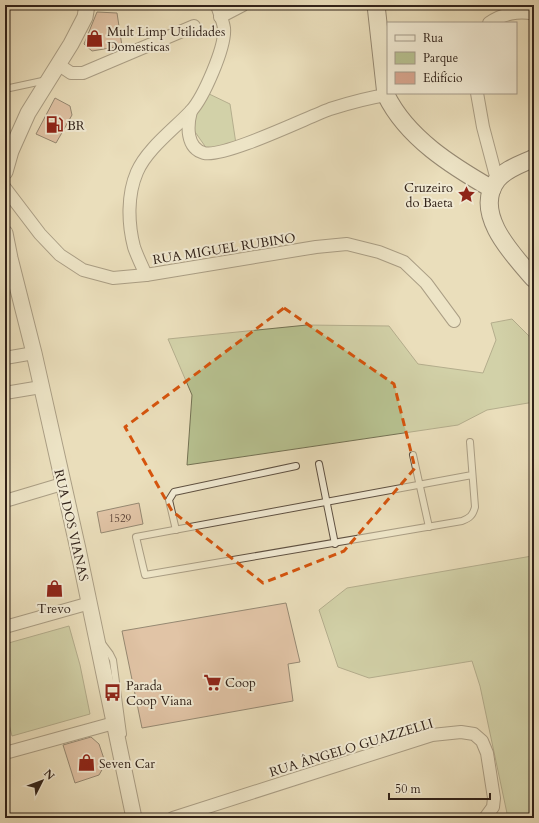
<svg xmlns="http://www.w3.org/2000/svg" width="539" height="823" font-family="Cardo,serif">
<rect width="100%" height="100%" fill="#eadebb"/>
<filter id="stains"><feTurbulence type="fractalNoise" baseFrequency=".005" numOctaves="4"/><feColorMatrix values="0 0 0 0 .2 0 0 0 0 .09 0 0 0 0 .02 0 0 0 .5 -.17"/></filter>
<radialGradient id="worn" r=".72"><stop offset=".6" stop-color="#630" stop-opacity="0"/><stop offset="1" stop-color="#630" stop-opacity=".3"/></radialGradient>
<g fill="#b7c190" stroke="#747254">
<path d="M205,92L230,104L236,144L207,149L193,129L197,106Z"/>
<path d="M512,319L529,336L534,354V402L487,410L458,425L187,465L192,395L168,339L307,325L389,326L418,364L483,373L496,340L491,323Z"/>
<path d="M532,556L534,559V663L531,664L534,692V818H508L480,686L472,661L369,678L338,667L319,610L347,588Z"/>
<path d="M69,626L80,665L90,714L12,736L5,709V644Z"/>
</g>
<g fill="#d7a48d" stroke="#312219">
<path d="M97,12L117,13L122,46L92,51L84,44Z"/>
<path d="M55,98L70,106L72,115L56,143L36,134Z"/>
<path d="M139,503L143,524L101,533L97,512Z"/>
<path d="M286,603L300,662L288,664L293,701L142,728L122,631Z"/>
<path d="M91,737L99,744L104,759L103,768L99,775L75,783L63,745Z"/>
</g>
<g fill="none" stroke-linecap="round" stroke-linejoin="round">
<defs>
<g id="service">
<path d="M5,89L47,80"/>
<path d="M470,442L475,507C473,515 470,518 462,521L145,575L136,537L472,475"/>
<path d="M413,455L429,527"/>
<path d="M319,464L335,544"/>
<path d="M176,530L169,500L174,492L296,466"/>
<path d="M101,642L110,654L113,660L123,734"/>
</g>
<g id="minor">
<path d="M220,17L243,5"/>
<path d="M489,23C502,14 519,10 534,14"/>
<path d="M59,65L71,73H83L194,26"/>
<path d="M477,93L483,127L497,180"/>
<path d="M191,111C187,126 186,148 204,153C224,158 306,118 330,109C349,103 367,98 386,95"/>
<path d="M5,188L40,234L60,255L83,270L113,278L146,275L316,247L347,244L379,252L404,262L426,283L454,321"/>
<path d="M146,275C142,266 137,256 134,247C128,224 127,195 137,172C147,149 173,130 191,111C203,98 226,47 224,28C223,21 219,12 217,5"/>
<path d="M5,358L34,353"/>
<path d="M5,393L41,387"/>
<path d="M5,501L62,484"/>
<path d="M5,627L90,603"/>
<path d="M5,753L114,723"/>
<path d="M173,818L432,735L461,732L474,734L482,741L487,753L494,798L493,807L485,818"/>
</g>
<g id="tertiary">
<path d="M5,172L11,151L28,113L71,44L85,17L87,5"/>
<path d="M5,233L10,258L34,353L78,549L134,818"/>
</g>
<g id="secondary">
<path d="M376,5L386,95C407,138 452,166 492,189"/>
<path d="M534,158C522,164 505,169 497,180C472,213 513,255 534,279"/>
</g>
</defs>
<use href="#service" stroke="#5f5142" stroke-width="8"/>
<use href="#minor" stroke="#5f5142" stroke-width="14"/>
<use href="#tertiary" stroke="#5f5142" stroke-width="17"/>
<use href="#secondary" stroke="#312219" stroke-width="19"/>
<use href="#service" stroke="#f1ead3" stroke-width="6"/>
<use href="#minor" stroke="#f1ead3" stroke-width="12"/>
<use href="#tertiary" stroke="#f1ead3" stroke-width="15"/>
<use href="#secondary" stroke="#f1ead3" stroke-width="17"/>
</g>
<path d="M0 0H539V823H0ZM284,308L394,384L415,468L344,551L263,583L172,511L125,427Z" fill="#eadebb" fill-opacity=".55" fill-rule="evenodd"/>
<path fill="none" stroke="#d6540d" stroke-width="3" stroke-dasharray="8 5" stroke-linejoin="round" d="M284,308L394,384L415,468L344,551L263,583L172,511L125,427Z"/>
<defs>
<symbol id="shop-bare" viewBox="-9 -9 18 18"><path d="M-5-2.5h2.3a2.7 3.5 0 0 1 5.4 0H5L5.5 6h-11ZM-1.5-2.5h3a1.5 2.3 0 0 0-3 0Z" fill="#8f2418" stroke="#f1ead3" stroke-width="2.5" paint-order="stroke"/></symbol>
<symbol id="fuel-bare" viewBox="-9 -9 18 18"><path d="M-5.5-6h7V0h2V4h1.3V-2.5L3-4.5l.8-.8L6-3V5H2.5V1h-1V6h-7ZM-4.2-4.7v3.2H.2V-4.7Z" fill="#8f2418" stroke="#f1ead3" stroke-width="2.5" paint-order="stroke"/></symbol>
<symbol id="sight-bare" viewBox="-9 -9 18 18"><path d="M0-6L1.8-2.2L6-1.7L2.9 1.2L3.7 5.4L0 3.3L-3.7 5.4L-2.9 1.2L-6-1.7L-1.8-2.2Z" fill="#8f2418" stroke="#f1ead3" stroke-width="2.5" paint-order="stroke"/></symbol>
<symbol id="supermarket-bare" viewBox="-9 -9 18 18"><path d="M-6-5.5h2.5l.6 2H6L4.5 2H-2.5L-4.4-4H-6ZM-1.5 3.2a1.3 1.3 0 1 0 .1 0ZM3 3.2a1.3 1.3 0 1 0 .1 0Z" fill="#8f2418" stroke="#f1ead3" stroke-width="2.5" paint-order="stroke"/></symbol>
<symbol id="bus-bare" viewBox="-9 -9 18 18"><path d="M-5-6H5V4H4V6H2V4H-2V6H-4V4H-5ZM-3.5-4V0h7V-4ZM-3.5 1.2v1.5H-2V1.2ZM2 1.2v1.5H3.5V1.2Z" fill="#8f2418" stroke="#f1ead3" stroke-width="2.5" paint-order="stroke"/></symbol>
</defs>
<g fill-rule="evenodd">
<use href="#shop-bare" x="82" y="26" width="25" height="25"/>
<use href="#fuel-bare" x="42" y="112" width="25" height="25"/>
<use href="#sight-bare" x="454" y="182" width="25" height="25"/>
<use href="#shop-bare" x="42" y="576" width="25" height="25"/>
<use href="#supermarket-bare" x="200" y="670" width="25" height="25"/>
<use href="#bus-bare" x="100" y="680" width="25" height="25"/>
<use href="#shop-bare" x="74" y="750" width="25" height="25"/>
</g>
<g text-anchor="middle" stroke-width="4" stroke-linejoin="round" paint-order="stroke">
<g font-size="11" fill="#5a4236">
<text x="120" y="522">1529</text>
</g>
<g font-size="13" fill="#312219" stroke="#f1ead3" text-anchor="start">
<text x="107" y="36">Mult Limp Utilidades<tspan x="107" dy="15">Domesticas</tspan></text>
<text x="67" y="130">BR</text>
<text x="453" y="192" text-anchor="end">Cruzeiro<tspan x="453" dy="15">do Baeta</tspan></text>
<text x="54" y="613" text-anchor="middle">Trevo</text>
<text x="225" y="687">Coop</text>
<text x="126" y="690">Parada<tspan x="126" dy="15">Coop Viana</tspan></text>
<text x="99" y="768">Seven Car</text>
</g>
<g font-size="13" fill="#312219" stroke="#f1ead3">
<text transform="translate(224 248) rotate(-9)" y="5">RUA MIGUEL RUBINO</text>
<text transform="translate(72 525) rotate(77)" y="5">RUA DOS VIANAS</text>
<text transform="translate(351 747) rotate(-17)" y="5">RUA ÂNGELO GUAZZELLI</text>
</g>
</g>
<rect width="539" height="823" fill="none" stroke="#eadebb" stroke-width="20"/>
<rect x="6" y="6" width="527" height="811" fill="none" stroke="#312219" stroke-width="2"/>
<rect x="10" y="10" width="519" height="803" fill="none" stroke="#312219"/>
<rect x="387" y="22" width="130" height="72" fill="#f1ead3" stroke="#a49a89"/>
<rect x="395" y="35" width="20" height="6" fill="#f1ead3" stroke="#a49a89"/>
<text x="423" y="42" font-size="12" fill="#312219">Rua</text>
<rect x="395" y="52" width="20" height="12" fill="#b7c190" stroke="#a49a89"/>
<text x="423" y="62" font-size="12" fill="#312219">Parque</text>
<rect x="395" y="72" width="20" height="12" fill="#d7a48d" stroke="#a49a89"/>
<text x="423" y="82" font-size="12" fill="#312219">Edifício</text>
<g transform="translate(42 781) rotate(48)" stroke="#f1ead3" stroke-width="3" paint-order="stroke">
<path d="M0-3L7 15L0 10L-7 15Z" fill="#312219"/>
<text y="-6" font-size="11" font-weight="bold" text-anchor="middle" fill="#312219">N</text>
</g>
<path d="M389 793v6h101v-6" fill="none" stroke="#312219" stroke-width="2"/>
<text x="395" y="793" font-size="12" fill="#312219" stroke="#f1ead3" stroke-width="3" paint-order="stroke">50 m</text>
<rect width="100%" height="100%" filter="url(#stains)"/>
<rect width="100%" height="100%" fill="url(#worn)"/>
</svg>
